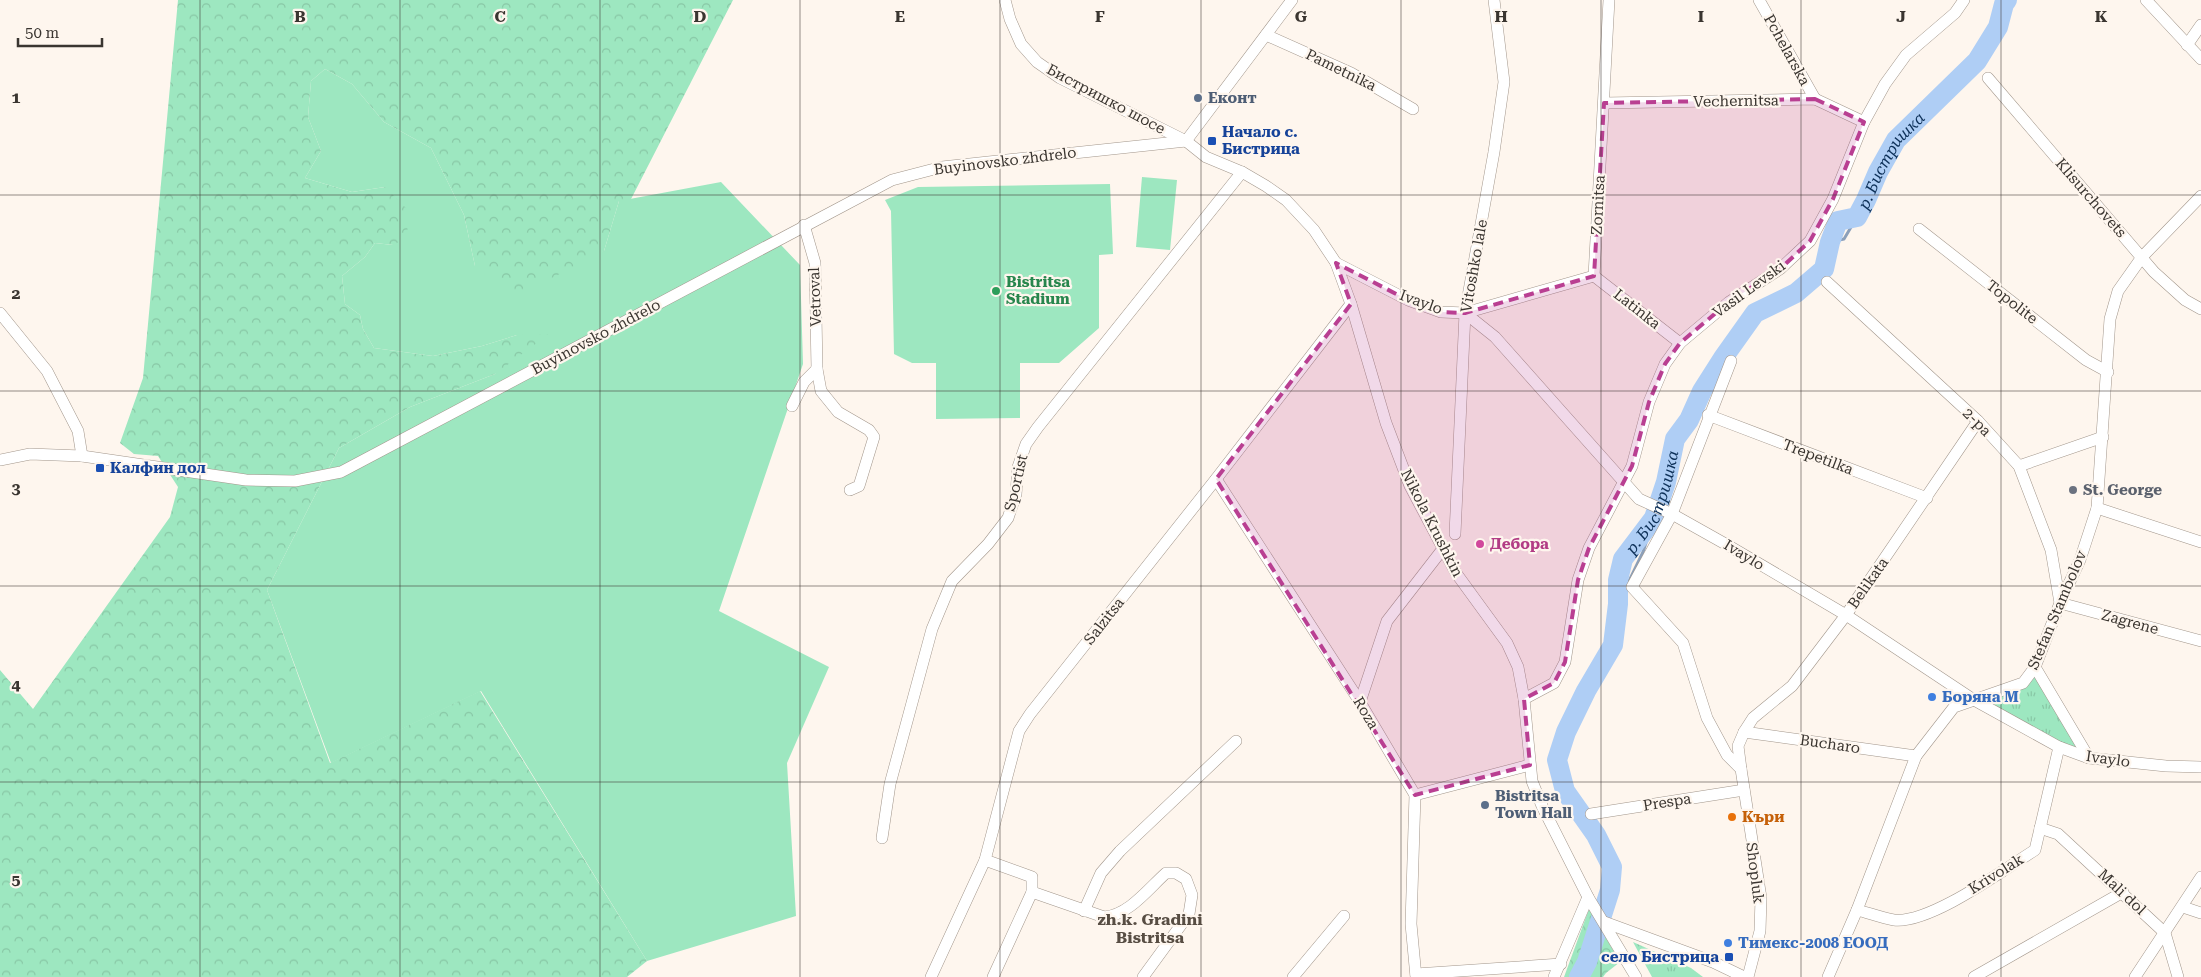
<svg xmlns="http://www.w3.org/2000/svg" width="2201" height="977" font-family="'Roboto Serif',serif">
<defs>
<pattern id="forest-crowns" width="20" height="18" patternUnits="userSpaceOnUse" patternTransform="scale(1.25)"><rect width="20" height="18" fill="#9de7c0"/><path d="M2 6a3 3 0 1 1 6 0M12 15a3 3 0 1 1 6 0" fill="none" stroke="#88c7a5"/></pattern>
<pattern id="park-tufts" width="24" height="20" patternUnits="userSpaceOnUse" patternTransform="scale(1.25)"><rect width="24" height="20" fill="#9de7c0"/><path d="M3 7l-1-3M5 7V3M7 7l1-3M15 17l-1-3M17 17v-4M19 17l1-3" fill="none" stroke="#88c7a5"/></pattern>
</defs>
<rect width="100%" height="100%" fill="#fef6ee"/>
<g fill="#9de7c0">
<path d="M325,69L352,84L384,122L431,148L464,215L475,266L604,251L619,201L721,182L800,265L803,364L719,611L829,667L787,763L796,916L647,961L481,691L331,763L267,590L339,448L410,407L495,374L517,335L482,346L433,356L374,348L363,329L360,315L345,304L342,276L365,257L375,243L393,245L385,187L352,192L305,178L321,151L308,117L311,81Z"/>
<path d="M1142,177L1177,180L1170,250L1136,247Z"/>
<path d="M1110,184L1113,254L1099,255V328L1059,363H1020V418L936,419V363H912L894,354L891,211L885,200L918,187Z"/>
</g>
<g fill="url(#forest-crowns)">
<path d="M178,0H733L628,205L619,201L604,251L521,294L475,266L464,215L431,148L384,122L352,84L325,69L311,81L308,117L321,151L305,178L352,192L385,187L406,208L408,237L393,245L375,243L365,257L342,276L345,304L360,315L363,329L374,348L433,356L482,346L517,335L549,334L495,374L410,407L339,448L267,590L330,763L480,691L647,961L627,977H0V670L33,709L170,517L178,487L158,456L134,454L120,443L143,378Z"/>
<path d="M1589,909L1620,962L1606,973L1603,977H1564Z"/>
</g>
<g fill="url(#park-tufts)">
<path d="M2035,667L2089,758L1974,700L2023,683Z"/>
<path d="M1633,942L1691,968L1703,977H1652Z"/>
</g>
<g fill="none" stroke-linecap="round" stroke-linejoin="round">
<g stroke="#8ca0ba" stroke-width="3">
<path d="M1830,242L1844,239L1857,217"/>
<path d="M1618,604L1643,552L1654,518"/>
</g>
<path stroke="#afcef5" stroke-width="20" id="s1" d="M1579,977L1587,962L1610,890L1612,867L1596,835L1565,791L1557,760L1566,732L1586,691L1613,645L1618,604V580L1623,559L1654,518L1666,482L1675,439L1689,420L1702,391L1723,358L1755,313L1796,293L1824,269L1830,242L1838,221L1857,217L1866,200L1878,172L1896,140L1977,61L1998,27L2004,4L2007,0"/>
<defs>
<g id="minor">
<path d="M1005,0L1010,19L1021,44L1037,62L1060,78L1186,141L1206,157L1242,172L1266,186L1286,200L1314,230L1336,263L1351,304L1386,423L1410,486L1456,573L1507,643L1518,667L1524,699L1532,781L1542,806L1588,897L1636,977"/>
<path d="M1759,0L1815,99"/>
<path d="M2146,0L2201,59"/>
<path d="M1266,35L1351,73L1413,109"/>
<path d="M2187,45L2201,25"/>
<path d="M1988,78L2154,272L2185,300L2201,309"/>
<path d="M1604,103L1815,99L1864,122"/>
<path d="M1186,141L1292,0"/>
<path d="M804,225L815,263L817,369L821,391L838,412L869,430L874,437L859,486L850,490"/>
<path d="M1919,229L2086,360L2108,372"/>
<path d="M1336,263L1408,300L1441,312L1465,313L1495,337L1639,499L1672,514L1729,546L1846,615L1974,700L2059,747L2089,758L2166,766L2201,767"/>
<path d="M1594,276L1609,0"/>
<path d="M1594,276L1680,343"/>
<path d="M1827,282L1978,421L2019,466L2051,550L2060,603L2201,641"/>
<path d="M0,313L47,371L78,431L82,456"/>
<path d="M1465,313L1594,276"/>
<path d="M1731,361L1672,514L1632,587L1683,643L1707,718L1727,755L1741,769L1761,898L1760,931L1748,977"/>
<path d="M792,406L804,382L817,369"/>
<path d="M1708,415L1927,498"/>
<path d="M0,460L30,454L82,456L246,480L295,481L341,472L892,180L942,167L1186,141"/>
<path d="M2019,466L2103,437"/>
<path d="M1216,479L1360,702L1415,795L1411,924L1416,977"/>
<path d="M2097,508L2201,542"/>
<path d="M1455,534L1465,313L1494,152L1504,82L1494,0"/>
<path d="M2035,667L2089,758"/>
<path d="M1524,699L1554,683L1565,662L1578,580L1589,548L1632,466L1649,402L1665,364L1680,343L1729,302L1780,269L1810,241L1833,199L1864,122L1885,84L1906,55L1955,13L1964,0"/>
<path d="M1360,702L1387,621L1442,550"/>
<path d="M1744,732L1916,756"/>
<path d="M1741,769L1738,746L1744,732L1753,718L1792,686L1846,615L1978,421"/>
<path d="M1415,795L1530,765"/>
<path d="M1591,814L1744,790"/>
<path d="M2040,828L2058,834L2165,933L2178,977"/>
<path d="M882,838L890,784L932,629L952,581L988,544L1008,518L1016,494L1018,467L1026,444L1038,427L1242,172"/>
<path d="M985,860L1032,877V892L993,977"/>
<path d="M1032,892L1104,917C1129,915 1148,889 1166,873H1176L1186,879L1192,895L1189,914L1143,977"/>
<path d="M2183,907L2201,913"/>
<path d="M1857,910C1869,913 1882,918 1894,920C1930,924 2003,870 2035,850L2059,747"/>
<path d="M1084,911L1101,873L1120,851L1236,741"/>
<path d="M1604,922L1713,962L1744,977"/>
<path d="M1416,974L1561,964"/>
<path d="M931,977L985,860L1019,731L1030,714L1216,479L1351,304"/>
<path d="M1293,977L1344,916"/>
<path d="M1554,977L1588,897"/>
<path d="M1828,977L1857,910L1916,756L1954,707L2023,683L2035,667L2060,603L2080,560L2097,508L2110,319L2118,291L2142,257L2201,196"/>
<path d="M1974,977L2123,892"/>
<path d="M2135,977L2201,877"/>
</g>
</defs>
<use href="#minor" stroke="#a2968b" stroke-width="12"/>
<use href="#minor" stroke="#fff" stroke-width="11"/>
</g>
<path fill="#b93f92" fill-opacity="0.2" stroke="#b93f92" stroke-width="4" stroke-dasharray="10 6" stroke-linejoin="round" d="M1815,99L1864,122L1833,199L1810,241L1780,269L1729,302L1680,343L1665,364L1649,402L1632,466L1589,548L1578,580L1565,662L1554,683L1524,699L1530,765L1415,795L1216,479L1351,304L1336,263L1408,300L1441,312L1465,313L1594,276L1604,103Z"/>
<path fill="none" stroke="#3a3530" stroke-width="1" stroke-opacity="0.55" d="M200,0V977M400,0V977M600,0V977M800,0V977M1000,0V977M1201,0V977M1401,0V977M1601,0V977M1801,0V977M2001,0V977M0,195H2201M0,391H2201M0,586H2201M0,782H2201"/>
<g fill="#5c6f8a" stroke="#fef6ee" stroke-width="2">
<circle cx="1198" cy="98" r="5"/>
<circle cx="1485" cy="805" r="5"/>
</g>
<g fill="#1a4fb4" stroke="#fef6ee" stroke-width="2">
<rect x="1207" y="136" width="10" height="10" rx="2.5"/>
<rect x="95" y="463" width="10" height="10" rx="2.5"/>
<rect x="1724" y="952" width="10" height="10" rx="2.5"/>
</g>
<circle fill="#2e9e5b" stroke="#fef6ee" stroke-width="2" cx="996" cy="291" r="5"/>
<circle fill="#6b7280" stroke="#fef6ee" stroke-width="2" cx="2073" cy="490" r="5"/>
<circle fill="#d1479c" stroke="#fef6ee" stroke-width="2" cx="1480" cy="544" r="5"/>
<g fill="#3f7fe0" stroke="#fef6ee" stroke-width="2">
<circle cx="1932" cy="697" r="5"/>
<circle cx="1728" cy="943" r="5"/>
</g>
<circle fill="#e8710a" stroke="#fef6ee" stroke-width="2" cx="1732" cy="817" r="5"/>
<g text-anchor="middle" stroke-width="4.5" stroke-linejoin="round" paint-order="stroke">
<g font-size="15" fill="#3a3530" stroke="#fef6ee">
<text transform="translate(1787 50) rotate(61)" y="5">Pchelarska</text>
<text transform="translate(1341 70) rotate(26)" y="5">Pametnika</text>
<text transform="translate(1106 99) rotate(28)" y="5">Бистришко шосе</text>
<text transform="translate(1736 101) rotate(-1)" y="5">Vechernitsa</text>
<text transform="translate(1005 161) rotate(-7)" y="5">Buyinovsko zhdrelo</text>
<text transform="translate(2091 198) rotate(49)" y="5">Klisurchovets</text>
<text transform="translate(1598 205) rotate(-87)" y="5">Zornitsa</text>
<text transform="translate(1474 266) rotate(-80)" y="5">Vitoshko lale</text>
<text transform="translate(1749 289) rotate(-36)" y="5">Vasil Levski</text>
<text transform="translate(815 297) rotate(-92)" y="5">Vetroval</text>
<text transform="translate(1421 302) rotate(20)" y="5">Ivaylo</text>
<text transform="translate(2012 302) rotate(38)" y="5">Topolite</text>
<text transform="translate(1637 309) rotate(38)" y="5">Latinka</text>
<text transform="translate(596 337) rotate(-28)" y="5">Buyinovsko zhdrelo</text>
<text transform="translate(1977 422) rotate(45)" y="5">2-ра</text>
<text transform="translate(1818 457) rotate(21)" y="5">Trepetilka</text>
<text transform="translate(1016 483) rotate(-77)" y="5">Sportist</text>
<text transform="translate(1432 523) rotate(63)" y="5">Nikola Krushkin</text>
<text transform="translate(1744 555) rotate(31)" y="5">Ivaylo</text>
<text transform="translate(1868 583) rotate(-55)" y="5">Belikata</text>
<text transform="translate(2057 610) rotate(-67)" y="5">Stefan Stambolov</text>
<text transform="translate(1104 621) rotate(-52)" y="5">Salzitsa</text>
<text transform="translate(2130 622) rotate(15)" y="5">Zagrene</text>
<text transform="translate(1366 713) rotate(59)" y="5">Roza</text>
<text transform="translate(1830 744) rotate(8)" y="5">Bucharo</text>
<text transform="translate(2108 759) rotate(8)" y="5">Ivaylo</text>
<text transform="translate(1667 802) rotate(-9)" y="5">Prespa</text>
<text transform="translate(1755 873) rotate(83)" y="5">Shopluk</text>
<text transform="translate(1996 874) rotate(-32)" y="5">Krivolak</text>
<text transform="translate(2122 892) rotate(43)" y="5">Mali dol</text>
</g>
<g font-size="15" font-weight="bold" fill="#4e5e75" stroke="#fef6ee" text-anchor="start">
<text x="1208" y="103">Еконт</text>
<text x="1495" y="801">Bistritsa<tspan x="1495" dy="17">Town Hall</tspan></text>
</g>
<g font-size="15" font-weight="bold" fill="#164399" stroke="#fef6ee" text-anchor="start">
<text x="1222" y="137">Начало с.<tspan x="1222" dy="17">Бистрица</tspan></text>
<text x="110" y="473">Калфин дол</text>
<text x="1719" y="962" text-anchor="end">село Бистрица</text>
</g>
<g font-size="15" font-weight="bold" fill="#27864d" stroke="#fef6ee" text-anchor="start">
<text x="1006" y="287">Bistritsa<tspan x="1006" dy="17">Stadium</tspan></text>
</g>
<g font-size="15" font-weight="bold" fill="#5b616d" stroke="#fef6ee" text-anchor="start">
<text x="2083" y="495">St. George</text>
</g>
<g font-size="15" font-weight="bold" fill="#b23c85" stroke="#fef6ee" text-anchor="start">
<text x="1490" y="549">Дебора</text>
</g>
<g font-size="15" font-weight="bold" fill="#366cbe" stroke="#fef6ee" text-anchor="start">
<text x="1942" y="702">Боряна М</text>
<text x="1738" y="948">Тимекс-2008 ЕООД</text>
</g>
<g font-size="15" font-weight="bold" fill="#c56008" stroke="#fef6ee" text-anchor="start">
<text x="1742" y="822">Къри</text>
</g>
<g font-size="16" font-style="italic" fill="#0d3058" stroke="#fef6ee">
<text dy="6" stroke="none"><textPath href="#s1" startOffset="954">р. Бистришка</textPath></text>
<text dy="6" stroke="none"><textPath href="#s1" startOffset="518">р. Бистришка</textPath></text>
</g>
<g font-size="16" font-weight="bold" fill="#574d43" stroke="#fef6ee">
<text x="1150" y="925">zh.k. Gradini<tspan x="1150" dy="18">Bistritsa</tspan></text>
</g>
</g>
<g font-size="16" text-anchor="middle" font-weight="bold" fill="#3a3530" stroke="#fef6ee" stroke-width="4.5" stroke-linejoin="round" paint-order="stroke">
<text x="300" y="22">B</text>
<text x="500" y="22">C</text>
<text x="700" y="22">D</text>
<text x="900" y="22">E</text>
<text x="1100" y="22">F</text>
<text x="1301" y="22">G</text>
<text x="1501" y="22">H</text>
<text x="1701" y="22">I</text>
<text x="1901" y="22">J</text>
<text x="2101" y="22">K</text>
<text x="16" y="103">1</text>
<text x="16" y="299">2</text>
<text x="16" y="494">3</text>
<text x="16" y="690">4</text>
<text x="16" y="885">5</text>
</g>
<path d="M18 38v8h84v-8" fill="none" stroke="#3a3530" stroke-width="2.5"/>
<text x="25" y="38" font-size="15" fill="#3a3530" stroke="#fef6ee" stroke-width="4" paint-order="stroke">50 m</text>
</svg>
